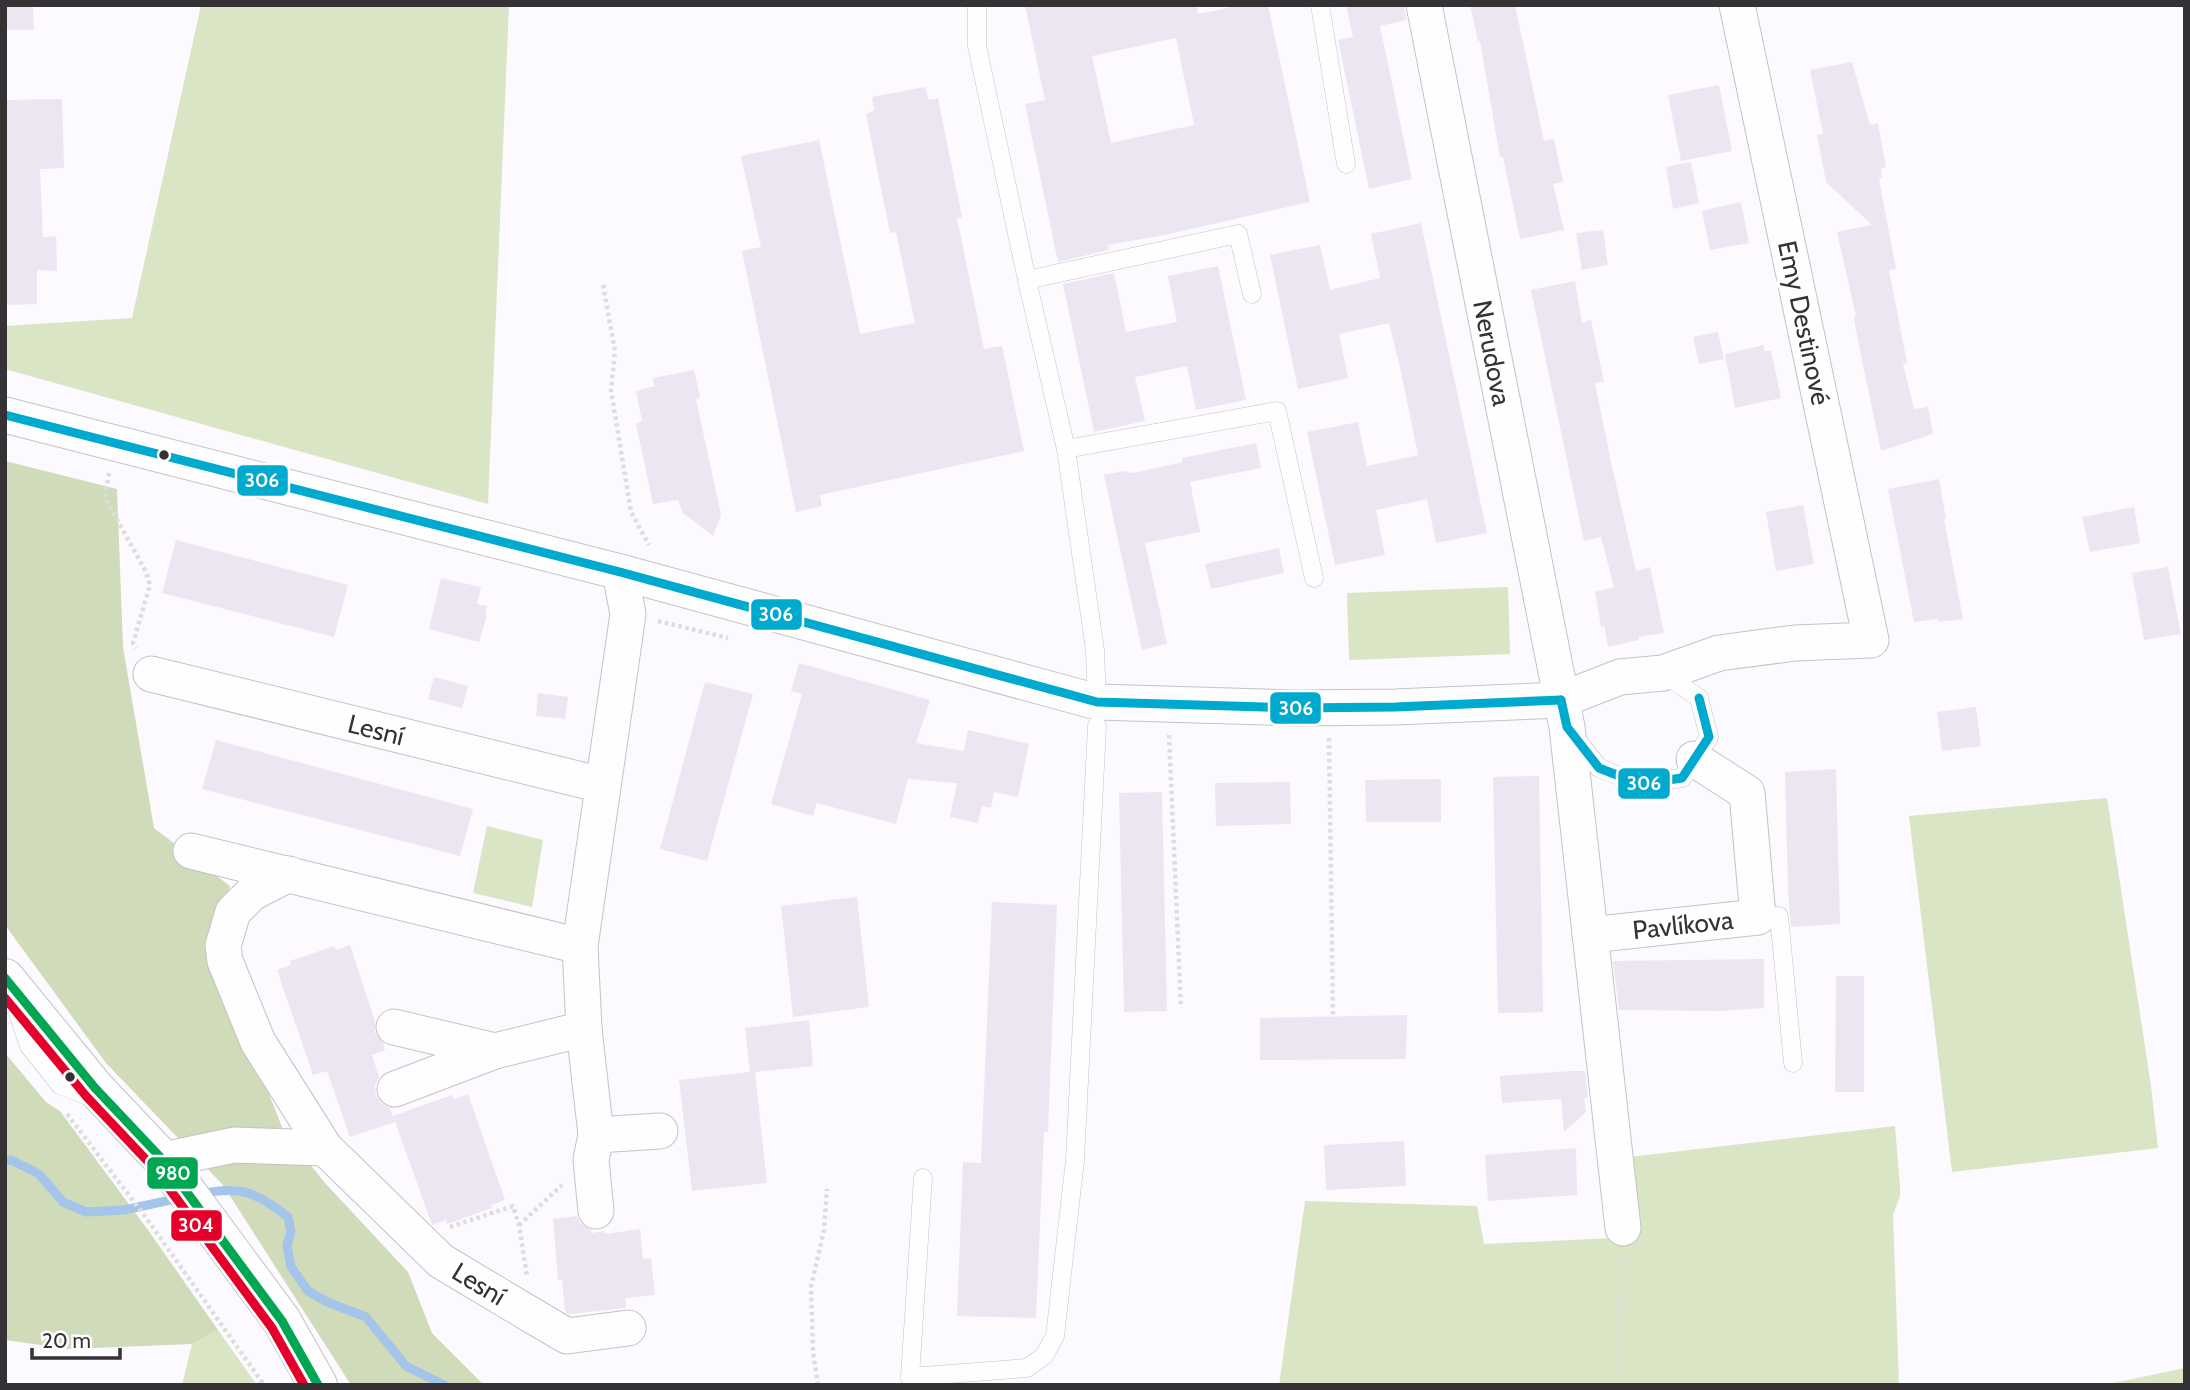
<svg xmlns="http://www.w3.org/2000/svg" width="2190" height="1390" font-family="Cabin,sans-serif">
<rect width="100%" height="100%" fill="#fcfafe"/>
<g fill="#d9e5c5">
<path d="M201,5H509L488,504L5,369V326L132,318Z"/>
<path d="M1508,587L1510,654L1349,660L1347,593Z"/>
<path d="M2107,798L2151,1086L2158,1148L1952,1172L1909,816Z"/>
<path d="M487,826L543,840L532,907L473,893Z"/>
<path d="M1895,1126L1900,1187V1196L1893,1215L1899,1385H1279L1305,1201L1477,1206L1484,1244L1634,1237L1629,1157Z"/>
<path d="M218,1330L257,1385H182L192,1344Z"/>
<path d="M2185,1368V1385H2104Z"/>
</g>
<g fill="#cfdbb9">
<path d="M5,461L117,489L123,647L154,828L230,886L214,940L238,1016L284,1132L325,1183L408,1272L432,1333L484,1385H351L223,1185L106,1063L5,925Z"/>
<path d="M5,1053L46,1102L60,1111L148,1230L218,1330L192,1344L69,1349L5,1340Z"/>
</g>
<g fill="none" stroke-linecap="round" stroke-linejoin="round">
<g stroke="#a4c4ea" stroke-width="9">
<path d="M5,1161L11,1160L39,1174L63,1202L86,1212L124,1210L180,1198"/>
<path d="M201,1194C240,1185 258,1193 288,1217L291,1232L287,1245L291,1267L308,1291L327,1302L366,1317L406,1366L444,1385"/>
</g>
</g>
<g fill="#ece5f2" fill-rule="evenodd">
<path d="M5,5H33L34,30H5Z"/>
<path d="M1025,5H1197L1198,14L1242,5H1268L1310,202L1160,236L1108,245L1109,250L1058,262L1025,104L1045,100ZM1176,38L1194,125L1111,143L1092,56Z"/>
<path d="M1346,5H1404L1406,20L1380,26L1412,179L1369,189L1338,40L1353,37Z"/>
<path d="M1470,5H1515L1544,141L1554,139L1563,182L1553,184L1564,230L1520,239L1503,157H1500L1480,41H1478Z"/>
<path d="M1852,62L1870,125L1878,123L1886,167L1881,169L1882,178L1879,179L1896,269L1889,270L1907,363L1903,364L1914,409L1928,407L1933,434L1881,451L1857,336L1854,317L1856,316L1837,232L1872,225L1826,182L1817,135L1823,134L1810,70Z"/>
<path d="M1719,85L1732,151L1681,161L1668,95Z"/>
<path d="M925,87L929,100L938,98L962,217L957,218L984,349L1002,346L1024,451L820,495L822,506L796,512L742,251L761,247L741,156L819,140L860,334L915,323L896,232L890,233L866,114L874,110L872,97Z"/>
<path d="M62,99L64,168L40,169L43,237L56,236L57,271L37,270V304L5,305V100Z"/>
<path d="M1691,162L1699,203L1673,209L1666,167Z"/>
<path d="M1741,202L1749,243L1710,250L1702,211Z"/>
<path d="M1421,223L1487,533L1436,543L1427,499L1376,510L1385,555L1335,565L1307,432L1358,422L1367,466L1418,455L1400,367L1389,323L1339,334L1348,378L1298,389L1270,255L1320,245L1330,290L1380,278L1371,234Z"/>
<path d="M1603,230L1608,265L1582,270L1576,233Z"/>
<path d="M1218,266L1246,400L1196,410L1187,366L1135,377L1145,421L1094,432L1063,284L1114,273L1126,332L1177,322L1168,276Z"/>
<path d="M1575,281L1582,323L1591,320L1604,382L1595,383L1611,462L1636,571L1650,567L1664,633L1639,637V640L1608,647L1604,626L1601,627L1595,592L1614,587L1601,537L1584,541L1531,290Z"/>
<path d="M1718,332L1724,359L1699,364L1693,337Z"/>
<path d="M1764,345V351H1771L1781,398L1735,408L1725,354Z"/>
<path d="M694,370L700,397L696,399L721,515L713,536L683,513L678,500L653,504L636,424L642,421L636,391L655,386L653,378Z"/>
<path d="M1256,443L1261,468L1190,482L1200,532L1145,543L1167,644L1142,650L1104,475L1124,471L1133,473L1146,470L1183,462L1182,458Z"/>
<path d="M1939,479L1946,519H1944L1963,619L1939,622L1937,619L1914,622L1888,489Z"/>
<path d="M1803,505L1814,564L1776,571L1766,512Z"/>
<path d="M2134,507L2140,543L2090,552L2082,517Z"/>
<path d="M176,540L348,585L334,637L162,593Z"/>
<path d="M1279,548L1284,573L1211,589L1205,564Z"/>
<path d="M2168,567L2181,634L2144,640L2132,573Z"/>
<path d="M441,578L481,587L477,604L487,606L485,615H487L479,642L429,629Z"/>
<path d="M799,663L930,700L916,743L964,751L968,730L1029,744L1018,797L994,792L991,808L982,806L978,823L950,817L957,783L908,779L896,824L817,803L813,816L771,804L802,694L791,691Z"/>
<path d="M434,677L468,686L462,708L428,699Z"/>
<path d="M705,682L753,694L707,861L660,849Z"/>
<path d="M538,693L568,697L565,719L536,716Z"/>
<path d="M1976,707L1981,746L1942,751L1937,712Z"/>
<path d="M216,740L473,809L460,856L202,789Z"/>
<path d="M1836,769L1840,924L1791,927L1788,891L1785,772Z"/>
<path d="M1539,776L1543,1012L1498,1013L1493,777Z"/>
<path d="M1441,779V822H1366L1365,780Z"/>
<path d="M1290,782L1291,824L1216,826L1215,783Z"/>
<path d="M1162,792L1167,1011L1124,1012L1119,793Z"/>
<path d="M857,897L869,1007L793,1017L781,906Z"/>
<path d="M992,902L1057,905L1048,1132H1044L1036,1318L957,1316L963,1162L981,1163Z"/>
<path d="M350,945L375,1021V1033L383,1043L385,1050L372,1055L379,1077L375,1085L376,1095L382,1104L390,1108L395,1122L350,1137L327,1071L313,1075L277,970L291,965L290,961L334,946L336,950Z"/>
<path d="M1764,959V1008L1721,1011L1619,1010L1613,961Z"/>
<path d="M1836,976H1864V1092H1835Z"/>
<path d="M1407,1015L1406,1059L1260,1060V1018Z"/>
<path d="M809,1020L813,1066L755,1072L767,1183L692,1191L679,1080L750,1072L745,1028Z"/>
<path d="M1573,1071H1585L1588,1098H1584L1586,1112L1564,1132L1561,1099L1502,1103L1500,1076Z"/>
<path d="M468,1094L505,1200L491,1205L492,1208L447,1224L446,1220L432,1225L393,1116L452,1095L454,1099Z"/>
<path d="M1404,1141L1406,1186L1326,1190L1324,1145Z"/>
<path d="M1576,1148L1577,1195L1488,1201L1485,1155Z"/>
<path d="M577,1216L580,1223L591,1230V1233L604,1231L605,1234L640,1229L643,1259L651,1258L655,1295L625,1298L626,1308L570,1314L565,1312L562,1280H558L553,1219Z"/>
</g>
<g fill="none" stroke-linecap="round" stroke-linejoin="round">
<defs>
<g id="service">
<path d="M977,5V46L1027,280L1066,449L1095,650L1097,702"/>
<path d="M1320,5L1346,164"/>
<path d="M1027,280L1238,234L1252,294"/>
<path d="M1066,449L1277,411L1314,578"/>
<path d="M1573,735L1599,768L1640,784L1682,778L1709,737L1699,698L1663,673"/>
<path d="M1758,917L1779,916L1793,1063"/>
<path d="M18,1012L29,1046L60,1085L91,1097"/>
<path d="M923,1178L910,1377L1027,1368L1044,1356L1055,1336L1075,1160L1097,726"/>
</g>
<g id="minor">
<path d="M1424,5L1567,727L1623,1228"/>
<path d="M5,415L620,572L1097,702L1294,708L1395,707L1561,700L1620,677L1663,673L1719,653L1795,643L1871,640L1737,5"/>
<path d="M151,674L602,785"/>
<path d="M191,851L580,946L628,614L620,572"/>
<path d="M289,874L252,893L233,912L223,946L225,961L258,1042L325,1148"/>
<path d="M1590,935L1758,917L1747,793L1694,759"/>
<path d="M580,946L584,1029L596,1135L591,1160L596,1211"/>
<path d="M394,1027L495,1051"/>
<path d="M395,1089L495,1051L584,1029"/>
<path d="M596,1135L660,1131"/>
<path d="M163,1160L234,1145L325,1148L441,1261L533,1316L567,1336L628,1328"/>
</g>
<path id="tertiary" d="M5,978L95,1088L163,1160L282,1321L318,1385"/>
</defs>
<use href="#service" stroke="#c4c2c5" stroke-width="19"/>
<use href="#minor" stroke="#c4c2c5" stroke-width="37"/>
<use href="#tertiary" stroke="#c4c2c5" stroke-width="40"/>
<g stroke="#ddddde" stroke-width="4.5" stroke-dasharray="3.5 3.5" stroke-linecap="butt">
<path d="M603,285L615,351L611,390L631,512L649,545"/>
<path d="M109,473L105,498L146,572L150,585L133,643L136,648"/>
<path d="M658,621L728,638"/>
<path d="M1169,735L1181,1008"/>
<path d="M1329,738L1333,1017"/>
<path d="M67,1114L147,1219L264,1385"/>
<path d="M519,1225L562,1185"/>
<path d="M450,1227L513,1206L519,1225L527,1276"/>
<path d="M1622,1260L1619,1342L1622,1385"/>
<path d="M818,1385L813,1352L811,1287L824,1230L827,1189"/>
</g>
<use href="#service" stroke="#fffeff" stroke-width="18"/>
<use href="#minor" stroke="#fffeff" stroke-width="35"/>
<use href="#tertiary" stroke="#fffeff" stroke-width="38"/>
<defs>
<g id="bus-1">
<path d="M5,415L620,572L1097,702L1294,708L1395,707L1561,700"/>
<path d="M1561,700L1567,727L1599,768L1640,784L1682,778L1709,737L1699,698"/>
</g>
<path id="bus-2" d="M5,978L95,1088L163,1160L282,1321L318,1385"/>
<path id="bus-3" d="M5,998L86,1096L154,1168L272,1328L304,1385"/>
</defs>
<use href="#bus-1" stroke="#fff" stroke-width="14"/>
<use href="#bus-2" stroke="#fff" stroke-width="14"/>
<use href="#bus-3" stroke="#fff" stroke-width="14"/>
<use href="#bus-1" stroke="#00a9ce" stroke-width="9"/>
<use href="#bus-2" stroke="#00a651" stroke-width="9"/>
<use href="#bus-3" stroke="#e4002b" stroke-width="9"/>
</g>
<g fill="#343235" stroke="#fff" stroke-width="2.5">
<circle cx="164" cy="455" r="6"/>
<circle cx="70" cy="1077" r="6"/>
</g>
<g text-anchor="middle" stroke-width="7" stroke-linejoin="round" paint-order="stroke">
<g font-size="26" fill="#343235" stroke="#fff">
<text transform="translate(1804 323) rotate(78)" y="9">Emy Destinové</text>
<text transform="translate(1492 353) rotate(79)" y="9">Nerudova</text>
<text transform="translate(376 730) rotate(14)" y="9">Lesní</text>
<text transform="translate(1683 925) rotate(-6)" y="9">Pavlíkova</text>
<text transform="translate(479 1284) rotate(31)" y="9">Lesní</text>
</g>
</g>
<g stroke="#fff" stroke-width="2.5">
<rect x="236" y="464" width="53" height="33" rx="7" fill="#00a9ce"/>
<rect x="750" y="598" width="53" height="33" rx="7" fill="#00a9ce"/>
<rect x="1269" y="691" width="53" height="34" rx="7" fill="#00a9ce"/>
<rect x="1617" y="767" width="54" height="33" rx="7" fill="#00a9ce"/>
<rect x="146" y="1156" width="53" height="34" rx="7" fill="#00a651"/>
<rect x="170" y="1209" width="53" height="33" rx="7" fill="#e4002b"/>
</g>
<g font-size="19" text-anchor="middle" font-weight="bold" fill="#fff">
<text x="262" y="487">306</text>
<text x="776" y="621">306</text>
<text x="1296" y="715">306</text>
<text x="1644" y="790">306</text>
<text x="173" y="1180">980</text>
<text x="196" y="1232">304</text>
</g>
<rect width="2190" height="1390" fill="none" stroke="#343235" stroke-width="14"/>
<path d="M32 1348v10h88v-10" fill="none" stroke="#343235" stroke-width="3.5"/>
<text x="42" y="1348" font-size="21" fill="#343235" stroke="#ffffff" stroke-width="5" paint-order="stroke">20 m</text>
</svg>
